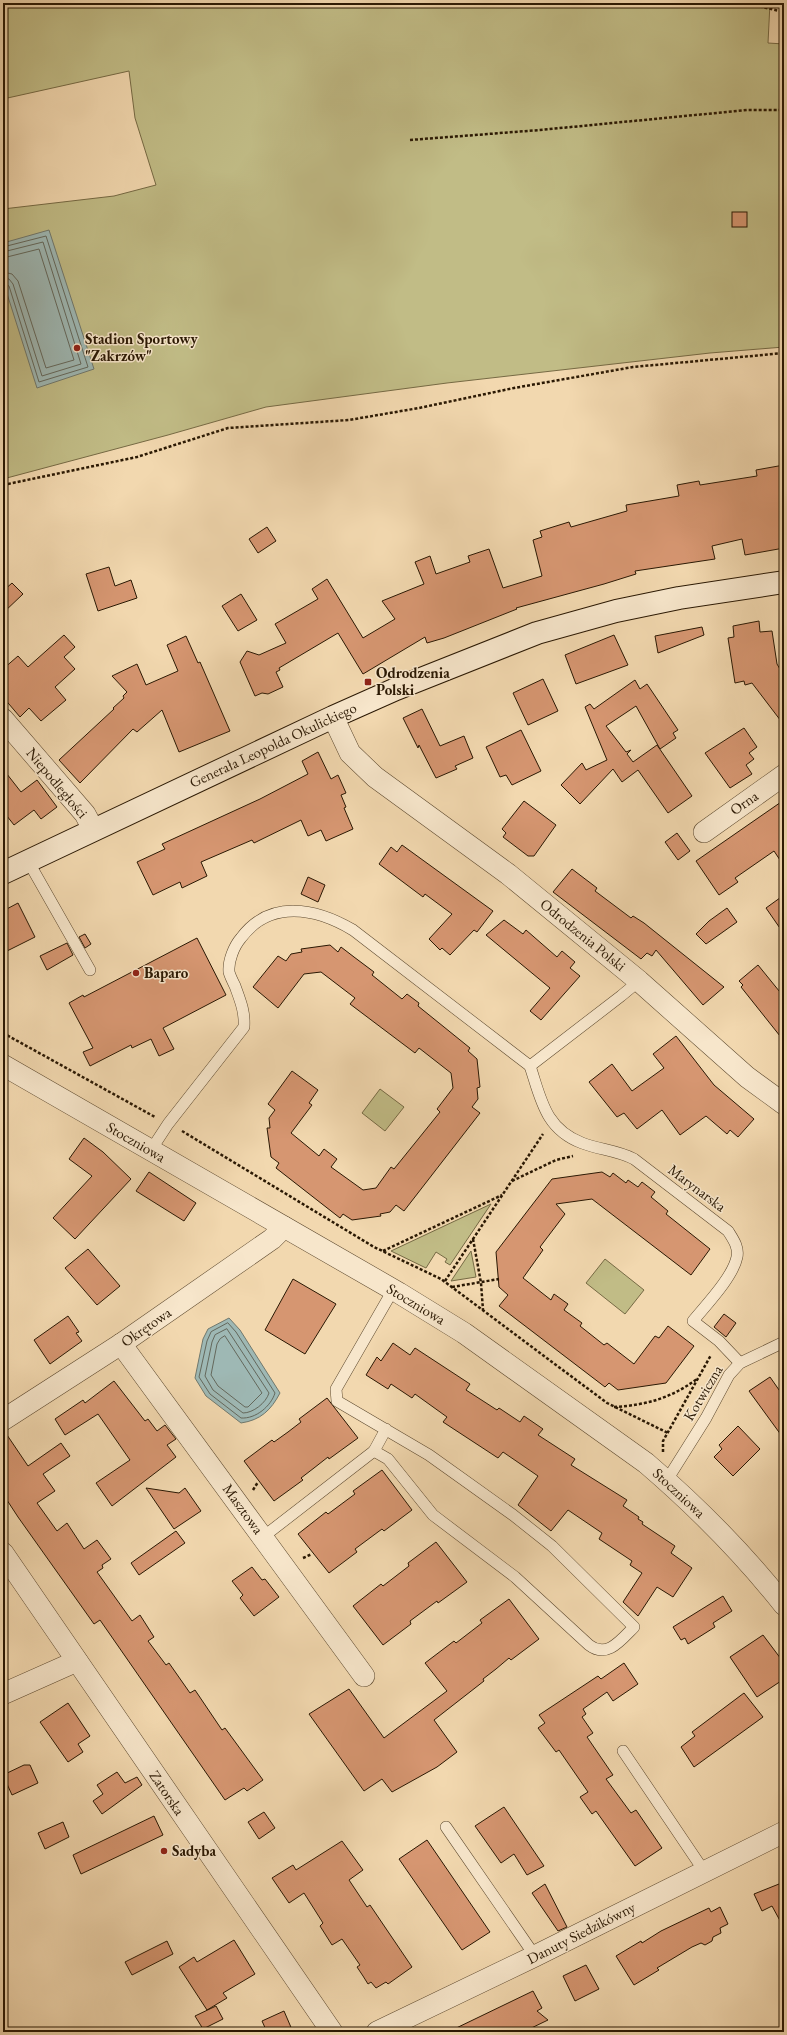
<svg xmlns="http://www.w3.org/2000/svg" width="787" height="2035" font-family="'EB Garamond',serif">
<rect width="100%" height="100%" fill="#f2d8af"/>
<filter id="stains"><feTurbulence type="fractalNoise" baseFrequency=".005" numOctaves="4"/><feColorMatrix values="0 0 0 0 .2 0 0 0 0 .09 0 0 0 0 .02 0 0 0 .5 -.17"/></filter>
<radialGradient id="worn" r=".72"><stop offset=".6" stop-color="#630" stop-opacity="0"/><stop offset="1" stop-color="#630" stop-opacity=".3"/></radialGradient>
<g fill="#c1bc86" stroke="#766a44">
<path d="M3,3H770L768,43L784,44V347L710,353L447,383L266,407L168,435L3,479V209L114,196L156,185L135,118L129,71L3,99Z"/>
<path d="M380,1089L404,1107L385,1131L362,1113Z"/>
<path d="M491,1204L450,1265L445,1262L447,1259L436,1252L426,1268L391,1251Z"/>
<path d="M471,1251L476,1277L451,1281Z"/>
<path d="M605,1259L644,1290L625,1314L586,1283Z"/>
</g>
<g fill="#9eb8b4" stroke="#70786d">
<path d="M49,230L94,369L37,388L3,281V243Z"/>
<path d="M229,1318L240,1330L280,1393C271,1410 261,1420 241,1423L206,1396L195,1378L203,1339L208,1329Z"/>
</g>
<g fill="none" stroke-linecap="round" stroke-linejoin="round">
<g stroke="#64685c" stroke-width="1">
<path d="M3,247L46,236L88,367L39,382L9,286L3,283"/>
<path d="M3,252L43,242L81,364L42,376L13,284L9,279L3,278"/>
<path d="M3,258L39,249L74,360L46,368L18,281L12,274L3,272"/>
<path d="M228,1323L236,1332L275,1393C271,1406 256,1419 241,1418L210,1394L199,1377L207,1341L211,1332Z"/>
<path d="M227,1329L269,1393C266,1403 253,1413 243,1413L213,1390L205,1376L212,1342L215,1335Z"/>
<path d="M225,1336L262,1393L248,1407H245L218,1386L211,1375L217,1344L220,1339Z"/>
</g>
</g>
<g fill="#d69671" stroke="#2a1803">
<rect x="732" y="212" width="15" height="15"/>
<path d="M784,465V548L745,555L742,539L712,546L715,559L635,571L636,574L604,584L516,608L517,609L444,638L427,643L425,637L363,674L338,633L279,668L280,670L276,672L283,687L268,694L262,693L255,696L240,662L247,651L259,655L286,643L275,624L318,599L312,589L327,579L363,638L395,619L382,601L424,584L415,562L430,556L436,574L470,562L468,556L489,549L503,588L542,576L533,540L542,537L540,531L569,522L571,527L627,511L626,505L679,496L677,485L699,481L700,485L757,476L756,470Z"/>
<path d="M267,527L276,541L258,553L249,539Z"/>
<path d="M109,567L115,586L131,580L137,598L98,611L86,574Z"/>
<path d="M12,583L23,594L3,613V591Z"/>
<path d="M241,594L257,620L238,631L222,606Z"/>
<path d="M759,621L760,632L772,631L777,664L784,676V725L752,683L745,685L744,681L735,683L728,638L734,637L733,626Z"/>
<path d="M702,627L704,635L658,653L655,636Z"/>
<path d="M64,635L75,647L64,657L75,669L55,687L66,700L41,721L29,708L20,717L3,697V669L18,656L28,667Z"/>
<path d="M614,635L628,665L576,684L565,655Z"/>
<path d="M186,636L198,663L200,662L230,731L179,752L162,710L137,732L133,729L80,783L59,760L114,709L113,708L124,698L123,696L127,692L112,676L137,664L146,685L178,671L167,645Z"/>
<path d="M543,679L558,711L528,725L513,693Z"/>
<path d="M635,680L640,689L647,684L678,730L673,733L676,738L660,749L636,706L606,726L626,752L631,750L627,754L633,762L657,745L692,796L668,813L638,770L622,782L613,769L580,804L561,785L582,763L586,770L607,760L585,707L590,704L594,709Z"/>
<path d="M422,709L440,746L464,736L473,758L455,766L457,769L436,778L419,745L418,748L403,718Z"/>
<path d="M744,728L757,747L749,753L754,759L746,765L752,774L730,788L705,753Z"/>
<path d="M521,730L541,771L512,785L506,775L500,777L486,747Z"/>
<path d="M318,752L331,779L338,775L346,793L341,795L346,807L344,808L353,829L326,841L321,830L308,836L301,820L254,843L252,840L201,862L207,876L182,888L180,882L153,895L137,862L165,849L162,844L260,799L308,774L302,761Z"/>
<path d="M3,769L21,792L37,780L57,807L41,819L34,810L14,825L3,811Z"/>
<path d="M784,800V866L774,851L735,878L738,882L719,895L696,861Z"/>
<path d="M524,801L556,825L534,856H528L503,837L506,833L502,829Z"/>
<path d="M677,833L690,851L678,860L665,842Z"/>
<path d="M402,845L493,911L477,932L474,930L450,955L442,948L440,950L429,939L452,914L425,894L423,897L379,864L391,847L397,852Z"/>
<path d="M572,869L597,888L595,891L631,918L633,916L644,923L724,987L703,1005L656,950L652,956L647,953L641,959L553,892Z"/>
<path d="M308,877L325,885L318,902L301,894Z"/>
<path d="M784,895V934L766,908Z"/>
<path d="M18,903L35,937L3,953V911Z"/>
<path d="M727,908L737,922L706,944L696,934L709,921Z"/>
<path d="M504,920L523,934L526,930L557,957L562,951L575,962L570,968L580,976L541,1020L530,1011L550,988L486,935Z"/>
<path d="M85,934L91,944L85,948L79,937Z"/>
<path d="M197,938L226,995L163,1028L174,1049L159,1056L151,1039L132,1048L131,1045L90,1066L83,1052L93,1048L69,1003L83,995L84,997Z"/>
<path d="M67,943L73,955L47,970L40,956Z"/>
<path d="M330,945L338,952L341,947L354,957L374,972L372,975L402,999L407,994L419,1003L418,1006L470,1048L468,1051L477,1059L480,1087L477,1088L478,1099L472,1107L480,1113L404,1211L396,1205L390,1212L380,1214L381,1216L352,1220L343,1214L340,1218L276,1168L279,1163L271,1157L267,1128H270L269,1118L275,1110L268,1104L292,1071L318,1090L309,1103L312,1105L291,1133L319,1156L324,1149L337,1159L331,1167L363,1190L376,1188L391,1167L394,1169L440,1112L437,1109L453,1088L451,1073L419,1048L415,1053L350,1004L355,998L321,972L304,974L278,1008L253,987L278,956L286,961L291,954L302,952L301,949Z"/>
<path d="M758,965L784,997V1041L741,987L743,985L739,981Z"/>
<path d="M676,1036L714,1085L754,1119L738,1137L730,1130L727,1134L706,1116L680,1135L662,1110L637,1129L624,1113L617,1117L589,1082L612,1064L632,1091L664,1068L653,1054Z"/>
<path d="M84,1138L103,1152L131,1179L75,1239L53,1218L92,1176L69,1159Z"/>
<path d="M149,1172L196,1203L184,1221L136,1191Z"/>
<path d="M602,1172L610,1177L613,1173L626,1183L628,1180L638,1187L642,1182L655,1192L651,1197L668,1211L666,1214L710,1249L691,1275L592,1199L556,1204L565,1214L540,1247L543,1250L523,1278L551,1300L554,1294L568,1304L564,1310L582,1323L580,1326L604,1345L607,1343L634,1364L655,1336L659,1338L668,1326L694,1346L666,1383L618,1390L609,1383L605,1387L499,1306L508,1295L499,1287L496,1252L552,1179Z"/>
<path d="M88,1249L120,1286L97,1305L65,1268Z"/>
<path d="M293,1279L336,1304L305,1354L265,1330Z"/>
<path d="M724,1314L736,1323L726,1337L714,1327Z"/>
<path d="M68,1316L79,1332L76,1333L82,1341L50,1364L34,1340Z"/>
<path d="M393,1343L410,1355L415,1348L470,1384L466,1390L497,1410L499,1408L520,1422L524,1416L543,1429L538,1435L575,1459L571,1465L627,1500L623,1506L639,1517L638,1519L643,1522L642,1524L675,1546L671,1553L692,1568L673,1597L657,1587L638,1616L623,1602L642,1573L630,1565L632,1561L599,1539L602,1533L568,1510L551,1531L518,1505L538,1476L503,1452L498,1458L443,1422L447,1417L415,1394L412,1398L391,1384L388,1389L366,1375L377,1357L381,1361Z"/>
<path d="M770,1377L784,1397V1439L749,1391Z"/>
<path d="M114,1381L145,1421L148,1419L157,1431L165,1425L176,1439L167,1445L176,1457L112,1506L96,1483L130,1460L98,1414L65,1435L55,1419L83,1400L85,1403Z"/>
<path d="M327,1398L358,1438L329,1459L328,1457L314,1468L301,1478L303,1480L274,1501L244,1461L272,1440L274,1442L288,1432L301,1422L299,1419Z"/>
<path d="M738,1426L760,1449L733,1476L714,1457L722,1449L719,1445Z"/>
<path d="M3,1432H5L28,1466L61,1443L70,1456L43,1474L55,1491L37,1503L57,1531L67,1523L84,1549L97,1540L111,1559L102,1565L103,1568L97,1572L132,1621L140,1615L154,1637L148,1641L166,1665L169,1663L190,1693L195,1690L222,1730L225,1728L263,1780L247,1791L244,1788L225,1800L100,1620L94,1624L18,1517L3,1494Z"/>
<path d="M382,1470L412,1510L384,1531L382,1529L355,1549L357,1552L329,1573L298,1534L326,1512L328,1514L355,1494L353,1491Z"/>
<path d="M146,1488L179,1493L185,1488L201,1511L174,1529Z"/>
<path d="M176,1531L185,1543L139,1575L131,1563Z"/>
<path d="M436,1542L467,1582L438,1603L437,1601L410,1621L411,1624L383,1645L353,1606L381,1584L383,1586L409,1566L408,1563Z"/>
<path d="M252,1567L262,1580L265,1579L279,1597L254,1616L240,1598L243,1595L232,1581Z"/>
<path d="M723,1596L732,1611L713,1623L715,1627L688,1644L685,1638L681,1640L673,1627Z"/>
<path d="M509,1599L539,1639L511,1660L509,1658L496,1669L483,1679L484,1681L434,1720L457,1752L437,1767L392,1792L382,1779L364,1791L309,1714L349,1689L384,1738L447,1691L425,1663L454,1641L456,1643L482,1623L480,1620Z"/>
<path d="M763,1635L784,1663V1679L757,1697L730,1657Z"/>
<path d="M624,1663L638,1684L613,1701L607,1692L583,1709L586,1714L582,1717L593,1733L587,1737L613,1775L606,1779L631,1813L636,1810L662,1848L635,1866L596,1811L592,1814L580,1797L588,1792L559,1750L556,1752L538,1728L545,1723L539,1715L598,1676L601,1679Z"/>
<path d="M744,1693L763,1717L694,1767L681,1747L695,1736L692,1732Z"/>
<path d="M68,1703L90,1736L78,1744L83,1752L68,1762L40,1722Z"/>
<path d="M24,1765H30L38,1783L12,1795L3,1775Z"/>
<path d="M117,1772L125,1783L137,1777L142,1785L102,1814L93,1801L103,1794L97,1785Z"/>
<path d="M504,1807L544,1866L527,1875L514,1854L501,1863L475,1826Z"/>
<path d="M264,1812L275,1828L259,1839L248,1822Z"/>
<path d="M154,1816L163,1835L81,1874L73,1855Z"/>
<path d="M63,1822L69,1837L45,1849L38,1833Z"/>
<path d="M427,1840L490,1932L462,1950L399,1859Z"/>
<path d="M342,1841L363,1870L349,1880L367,1907L370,1905L412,1967L388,1984L386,1982L376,1988L371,1982L368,1984L363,1976L357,1967L360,1965L342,1939L332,1945L320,1926L323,1923L304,1893L289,1903L272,1878L293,1865L296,1870Z"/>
<path d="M784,1882V1928L772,1906L762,1911L754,1894Z"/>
<path d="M545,1884L567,1927L558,1931L532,1893Z"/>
<path d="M720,1907L728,1924L720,1928L721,1933L713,1937L712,1941L705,1945L701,1943L692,1947L657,1968L659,1970L634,1985L616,1956L641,1941L642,1943L661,1931L709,1908L711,1912Z"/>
<path d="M234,1940L255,1974L223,1993L227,1998L207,2010L179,1967L194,1957L197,1962Z"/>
<path d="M167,1941L173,1954L132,1975L125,1962Z"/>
<path d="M586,1965L599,1989L575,2001L563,1976Z"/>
<path d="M533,1991L542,2008L537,2011L548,2020L523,2032H448Z"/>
<path d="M216,2006L223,2019L203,2029L195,2016Z"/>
<path d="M284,2011L293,2032H267L262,2021Z"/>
</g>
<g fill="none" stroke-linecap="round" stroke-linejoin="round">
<defs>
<g id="lane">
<path d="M28,861L90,970"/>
<path d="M530,1066C541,1099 545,1129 582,1143C600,1150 616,1150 634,1159L728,1231C733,1239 739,1247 737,1257C733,1277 706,1305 693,1321L719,1341L740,1363"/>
<path d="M151,1150L168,1124L244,1027C245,1011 240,1000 235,986C233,982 230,976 229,972C228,961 234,946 241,938C270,899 316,908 353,930L530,1066L621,996L639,981"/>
<path d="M386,1429L374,1451L388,1459L433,1515L515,1577L589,1645C607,1659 621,1640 634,1627L552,1546L513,1515L429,1455L337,1401L336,1389L393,1290"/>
<path d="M667,1480L706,1418L729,1375L740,1363L784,1342"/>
<path d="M263,1537L374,1451"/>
<path d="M623,1751L704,1871"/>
<path d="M446,1827L535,1956"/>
</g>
<g id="street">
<path d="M333,717L350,753L375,777L508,874L639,981L747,1077L784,1104"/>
<path d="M3,719L85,814L93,829"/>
<path d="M704,832L784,775"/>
<path d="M3,1065L399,1293L464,1333L646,1463C696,1506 743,1553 784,1605"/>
<path d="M121,1344L364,1676"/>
<path d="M3,1420L121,1344L272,1239L284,1227"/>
<path d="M3,1553L332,2032"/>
<path d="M3,1694L77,1661"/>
<path d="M377,2032L535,1956L784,1832"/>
</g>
<path id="secondary" d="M3,873L333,717L396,689L537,633L616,611L679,598L784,582"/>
</defs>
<use href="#lane" stroke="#5c482e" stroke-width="12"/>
<use href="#street" stroke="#5c482e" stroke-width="22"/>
<use href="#secondary" stroke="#2a1803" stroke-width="24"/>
<g stroke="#2a1803" stroke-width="2.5" stroke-dasharray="3 2" stroke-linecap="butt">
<path d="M745,3L784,12"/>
<path d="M410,140L540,130L747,110H784"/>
<path d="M3,485L137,457L228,428L349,420L419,408L514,388L633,367L784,353"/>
<path d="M3,1033L155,1117"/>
<path d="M182,1131L374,1247L441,1279L607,1403L668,1433"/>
<path d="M512,1181L556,1160L573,1156"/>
<path d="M473,1239L481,1283L483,1310"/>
<path d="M383,1251L502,1195"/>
<path d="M445,1281L543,1134"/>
<path d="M452,1287L499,1279"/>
<path d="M614,1407C647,1405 671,1398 697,1379"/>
<path d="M663,1452V1441L711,1355"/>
<path d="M253,1490L258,1482"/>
<path d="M303,1558L312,1554"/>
</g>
<use href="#lane" stroke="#f7e6cb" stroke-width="11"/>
<use href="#street" stroke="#f7e6cb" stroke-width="21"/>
<use href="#secondary" stroke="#f7e6cb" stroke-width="22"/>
</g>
<g fill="#8f2418" stroke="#f7e6cb" stroke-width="1.5">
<circle cx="77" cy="348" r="4"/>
<rect x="364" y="678" width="8" height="8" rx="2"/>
<circle cx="136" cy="973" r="4"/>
<circle cx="164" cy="1851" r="4"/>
</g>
<g text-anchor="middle" stroke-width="3" stroke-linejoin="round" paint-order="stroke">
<g font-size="15" font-weight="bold" fill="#2a1803" stroke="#f7e6cb" text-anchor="start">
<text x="85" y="344">Stadion Sportowy<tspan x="85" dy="17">"Zakrzów"</tspan></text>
<text x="376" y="678">Odrodzenia<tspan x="376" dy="17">Polski</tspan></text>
<text x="144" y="978">Baparo</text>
<text x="172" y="1856">Sadyba</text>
</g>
<g font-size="15" fill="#2a1803" stroke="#f7e6cb">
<text transform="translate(273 745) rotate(-25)" y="5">Generała Leopolda Okulickiego</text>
<text transform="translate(57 783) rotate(50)" y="5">Niepodległości</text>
<text transform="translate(744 803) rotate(-35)" y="5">Orna</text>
<text transform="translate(583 935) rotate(39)" y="5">Odrodzenia Polski</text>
<text transform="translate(136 1142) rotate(30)" y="5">Stoczniowa</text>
<text transform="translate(697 1188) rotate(37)" y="5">Marynarska</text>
<text transform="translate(416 1304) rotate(31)" y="5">Stoczniowa</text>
<text transform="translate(146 1327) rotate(-35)" y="5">Okrętowa</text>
<text transform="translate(703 1393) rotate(-59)" y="5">Kotwiczna</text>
<text transform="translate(679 1493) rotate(43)" y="5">Stoczniowa</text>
<text transform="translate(243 1509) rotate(54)" y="5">Masztowa</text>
<text transform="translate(167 1793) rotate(56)" y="5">Zatorska</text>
<text transform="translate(581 1933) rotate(-27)" y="5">Danuty Siedzikówny</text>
</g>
</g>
<rect width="787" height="2035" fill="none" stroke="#f2d8af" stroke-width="16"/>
<rect x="4" y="4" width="779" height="2027" fill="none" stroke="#2a1803" stroke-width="2"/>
<rect x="8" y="8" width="771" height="2019" fill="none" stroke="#2a1803"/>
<rect width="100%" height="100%" filter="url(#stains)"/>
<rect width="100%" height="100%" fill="url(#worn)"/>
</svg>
